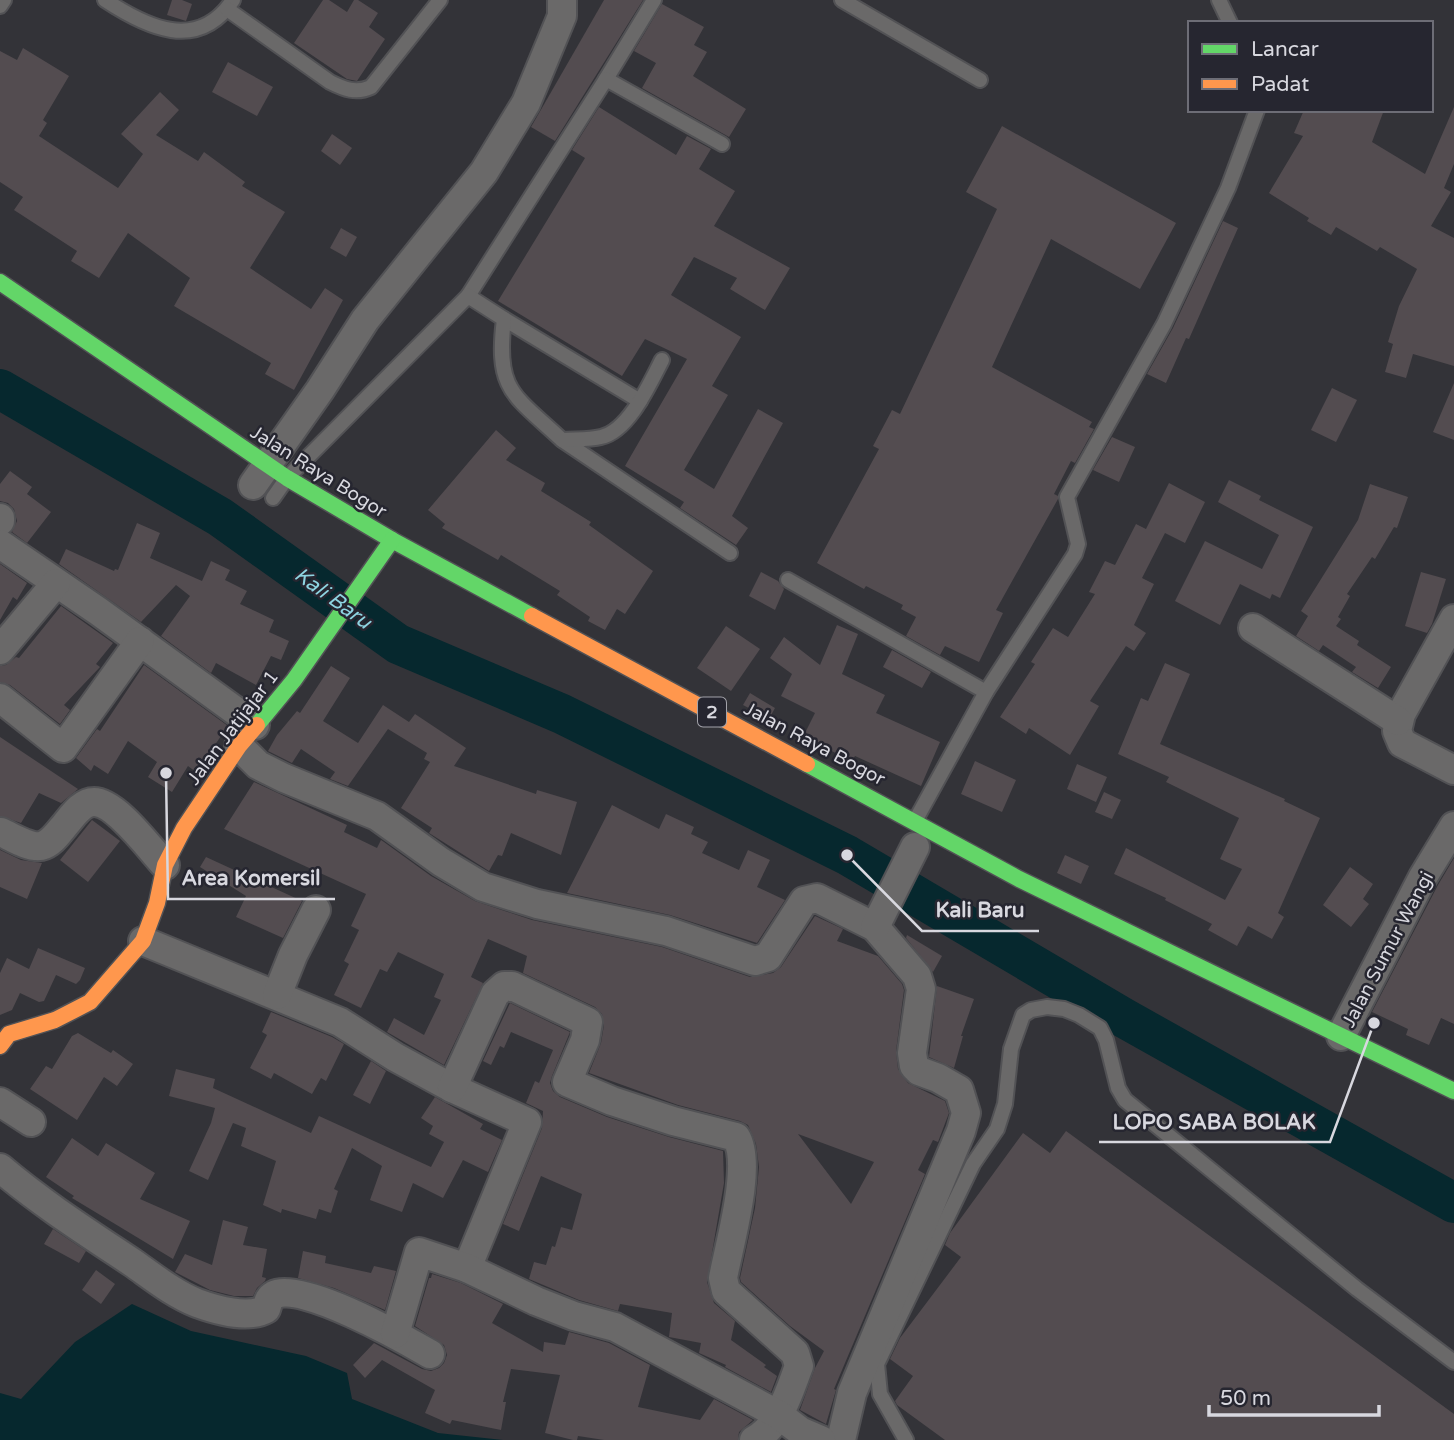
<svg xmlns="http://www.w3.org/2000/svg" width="1454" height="1440" font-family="'Varela Round',sans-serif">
<rect width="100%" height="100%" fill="#333338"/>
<path fill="#06282e" d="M132,1304L191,1331L306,1356L347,1373L352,1399L438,1433L503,1440H0V1393L21,1399L75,1342Z"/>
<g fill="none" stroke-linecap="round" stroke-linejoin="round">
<path stroke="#06282e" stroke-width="40" d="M0,389L220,517L398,644L562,714L847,855L1124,1018L1454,1203"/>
</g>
<g fill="#534c50" fill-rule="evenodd">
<path d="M172,0H182L192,4L186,21L167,15Z"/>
<path d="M323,0H329L347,12L354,0H358L378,13L369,27L385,39L357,81L347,79L294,43Z"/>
<path d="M604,0H643L555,141L531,127Z"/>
<path d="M662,4L704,27L694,45L707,52L693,76L746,109L729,137L642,88L656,63L634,51Z"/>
<path d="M23,48L69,76L43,120L47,123L39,136L118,188L143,154L121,134L160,92L179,110L156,135L198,161L204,152L245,182L242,186L285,212L250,268L311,309L325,288L343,300L294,390L265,374L271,363L174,306L190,278L128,233L99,278L71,261L77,251L14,210L23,197L0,182V51L17,60Z"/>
<path d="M228,62L273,87L257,116L212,92Z"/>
<path d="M599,107L676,155L687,136L711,149L699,169L735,191L714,226L790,268L765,310L730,289L737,278L694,257L671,295L741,337L712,386L728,395L684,470L714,489L758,409L783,423L732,516L748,528L736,545L680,508L684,502L625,466L687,359L645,339L622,376L498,301L585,158L572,150Z"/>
<path d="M1454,107V164L1444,188L1451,192L1431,226L1454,238V366L1413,354L1406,378L1385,372L1393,344L1388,342L1399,306L1417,269L1380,247L1377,251L1336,227L1331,235L1307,221L1309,218L1269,193L1303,136L1294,133L1304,110H1384L1372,142L1425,174Z"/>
<path d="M1002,126L1176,223L1140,289L1051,239L992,367L1092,422L1089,427L1094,429L1075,463L1071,461L1054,494L1058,496V499L996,610L1003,613L979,662L945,646L940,655L906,636L916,617L901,609L903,605L866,586L864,589L817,563L879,449L873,446L892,410L900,414L997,209L966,192Z"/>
<path d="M332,134L352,148L340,165L321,151Z"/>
<path d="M1223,221L1238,228L1189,339L1186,338L1166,383L1147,374L1173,328Z"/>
<path d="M341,228L357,237L346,257L330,248Z"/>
<path d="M1454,383V440L1433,432Z"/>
<path d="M1332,388L1357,400L1336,442L1311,430Z"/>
<path d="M496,430L516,448L506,460L545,483L541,491L591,522L589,525L653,571L625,614L617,609L605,630L588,621L590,617L557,595L560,591L501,555L498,560L442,528L445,524L428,510Z"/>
<path d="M1112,437L1135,447L1119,482L1093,470Z"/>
<path d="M10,471L32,487L27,494L51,512L27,543L12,532L17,521L14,509L8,503L0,501V484Z"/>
<path d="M1229,480L1261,496L1259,500L1313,527L1280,598L1272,594L1270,599L1240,584L1220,625L1175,601L1205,541L1262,569L1279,535L1218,502Z"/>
<path d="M1169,483L1205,502L1185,543L1165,533L1142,578L1154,584L1134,625L1146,633L1134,651L1126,646L1090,701L1099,706L1070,755L1029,728L1026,734L1000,717L1035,664L1031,662L1053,628L1068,637L1095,594L1089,592L1105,561L1115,565L1136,524L1146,529Z"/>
<path d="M1370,484L1408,497L1397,528L1394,527L1375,559L1372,557L1347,594L1350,596L1338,617L1341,619L1336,626L1359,641L1357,645L1391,667L1378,688L1352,672L1356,667L1323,645L1319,651L1296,636L1308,616L1301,611L1358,520Z"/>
<path d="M137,523L160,533L150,558L202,581L211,561L230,570L225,580L247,591L240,604L274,620L269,632L289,641L281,660L271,656L256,685L216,663L211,673L161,636L190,596L176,585L141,622L59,564L66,549L114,571L115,569L118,570Z"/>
<path d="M0,564L27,583L17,600L13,597L0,620Z"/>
<path d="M761,572L778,581L784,589L775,610L749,596Z"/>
<path d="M1421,572L1446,579L1432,624L1427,633L1405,626Z"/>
<path d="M61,606L113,643L96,664L100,667L64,705L70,710L60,724L10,685L0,682V666L6,665L16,657L19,658Z"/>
<path d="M837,625L858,634L842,674L885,695L876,713L940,742L921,786L855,756L852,761L803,737L815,713L781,696L792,674L770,658L784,637L820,665Z"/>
<path d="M726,626L760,649L731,691L697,668Z"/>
<path d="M892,650L931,672L922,688L883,667Z"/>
<path d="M1165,663L1190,674L1160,744L1285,799L1284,801L1320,818L1278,913L1284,917L1272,939L1248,926L1237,946L1208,930L1212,924L1165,900L1166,898L1114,874L1126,848L1225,900L1242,869L1220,859L1239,818L1166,782L1169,777L1118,754L1141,698L1148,701Z"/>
<path d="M144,665L228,726L196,772L188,766L172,792L148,777L157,762L128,741L108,774L94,765L91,771L76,758L97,729L100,731Z"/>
<path d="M331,666L350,678L323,721L358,743L383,705L409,722L415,714L466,748L454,766L536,794L537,790L577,802L561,855L511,833L502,856L498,855L489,871L429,833L432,828L401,808L430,762L424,759L427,753L388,729L348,786L330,779L335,772L301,749L292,763L268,751L277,735L297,711L300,713Z"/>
<path d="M750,693L775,708L769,719L743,705Z"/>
<path d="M0,737L78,789L61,803L39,793L21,823L0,816Z"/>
<path d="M975,761L1016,780L1002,812L961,794Z"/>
<path d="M1077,764L1107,777L1096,802L1067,789Z"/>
<path d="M254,782L347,825L344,832L377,848L381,840L384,842L431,876L475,901L532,920L662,947L750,977L773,973L781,967L815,916L843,929L837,941L878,956L902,984L904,990L896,1051L898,1069L908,1083L945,1101L949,1113L938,1142L933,1140L918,1170L925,1174L834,1389L836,1390L826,1424L800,1410L815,1368L824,1351L790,1326L741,1282L740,1278L755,1208L759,1167L756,1144L748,1125L740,1121L678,1105L589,1073L601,1043L604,1025L602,1014L595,1007L523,973L527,956L488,939L471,977L483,983L444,1065L387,1032L394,1018L424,1035L441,1000L434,997L444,974L398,952L387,972L380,969L361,1008L334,995L349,964L344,961L359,930L351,926L366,894L224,829ZM798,1134L874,1162L851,1204Z"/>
<path d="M1104,792L1121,800L1112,819L1095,812Z"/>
<path d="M612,805L659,829L666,814L694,827L691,834L708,842L702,853L739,870L748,850L770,860L757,887L785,900L757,943L670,915L567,893Z"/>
<path d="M92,820L120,841L88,882L60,860Z"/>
<path d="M0,850L21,860L42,863L27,899L0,887Z"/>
<path d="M1065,855L1089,866L1081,884L1057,873Z"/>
<path d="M206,857L302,901L283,938L236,917L246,896L200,867Z"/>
<path d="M1454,858V1024L1441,1018L1429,1045L1406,1035L1408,1029L1372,1012L1438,885Z"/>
<path d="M1350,867L1373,884L1363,899L1369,904L1351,927L1323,905Z"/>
<path d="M907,935L942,956L933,972L906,938Z"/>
<path d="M38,948L85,968L80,980L76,984L56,975L44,1001L39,1002L20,993L12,1010L0,1015V973L7,958L29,969Z"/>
<path d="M937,986L974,999L961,1036H963L954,1068L929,1057Z"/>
<path d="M510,1003L570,1032L552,1076L550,1083L553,1091L560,1097L607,1117L669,1137L723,1151L724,1183L707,1282L714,1303L735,1321L731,1340L766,1365L764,1367L777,1376L771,1392L725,1367L726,1365L699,1353L701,1343L669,1337L672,1313L620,1304L618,1311L579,1300L529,1279L534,1262L546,1265L552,1246L555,1247L561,1227L572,1230L582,1194L541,1176L519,1231L503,1224L542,1128L543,1111L526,1103L535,1081L539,1083L553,1050L511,1032L504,1048L500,1046L491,1065L483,1061Z"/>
<path d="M271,1012L332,1037L344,1044L326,1081L321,1078L312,1094L274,1073L271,1079L250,1068L267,1035L262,1032Z"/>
<path d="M78,1033L111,1053L113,1050L133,1064L117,1086L104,1077L77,1120L30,1089L46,1066L52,1069L72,1036Z"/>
<path d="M371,1061L386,1071L370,1104L353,1095Z"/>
<path d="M176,1069L215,1079L213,1088L311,1133L319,1116L431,1167L444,1142L429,1134L433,1126L421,1118L435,1097L483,1124L480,1129L502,1140L488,1172L463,1160L443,1198L413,1183L402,1212L370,1200L382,1166L352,1148L334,1189L338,1191L331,1213L319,1209L316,1219L282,1209L281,1213L263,1205L276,1161L241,1146L246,1128L233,1123L208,1180L189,1171L211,1123L215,1108L169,1096Z"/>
<path d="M1066,1131L1454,1414V1440H945L897,1405L895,1401L913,1376L890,1359L900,1338L961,1257L945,1245L950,1233L1023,1133L1050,1153Z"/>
<path d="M72,1138L98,1156L106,1143L155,1173L140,1199L190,1221L173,1259L72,1198L74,1196L46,1177Z"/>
<path d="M223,1220L248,1227L243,1245L267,1249L262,1277L266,1278L265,1281L257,1288L253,1296H234L210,1290L175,1272L185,1254L212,1265Z"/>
<path d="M53,1229L86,1251L79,1263L44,1244Z"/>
<path d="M303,1251L326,1256L325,1263L371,1273L374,1266L396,1271L385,1310L334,1288L298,1278Z"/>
<path d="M96,1270L115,1284L101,1304L82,1290Z"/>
<path d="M432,1274L461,1283L503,1304L492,1323L543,1352L544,1342L565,1345L569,1332L609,1343L650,1365L638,1407L700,1420L714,1399L753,1420L739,1432L738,1440H604L578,1436L577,1440H573L545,1433L560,1375L511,1369L503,1402H506L501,1430L452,1420L450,1424L425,1413L435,1390L382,1360L365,1378L353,1365L374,1343L422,1369L431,1371L439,1368L444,1363L447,1355L444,1345L415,1326L429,1278H431Z"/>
</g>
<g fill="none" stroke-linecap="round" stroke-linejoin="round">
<defs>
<g id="lane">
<path d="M105,0C146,27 198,53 233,0"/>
<path d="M842,0L980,80"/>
<path d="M1219,0L1230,23"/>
<path d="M0,6L4,0"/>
<path d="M227,9L330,82C344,89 356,94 371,87L440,0"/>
<path d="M606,79L654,0"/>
<path d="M468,296L606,79L722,144"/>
<path d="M504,319L640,401"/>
<path d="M562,440L730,553"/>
<path d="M273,498L287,478L468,296L504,319C495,391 514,395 562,440C575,439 589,440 601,437C629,431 650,383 662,360"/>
<path d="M788,580L986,692"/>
<path d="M915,821L986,692L1075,554L1078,544L1067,497L1164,324L1228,188L1257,110"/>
<path d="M906,1440L880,1394L877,1364L973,1164L997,1129L1005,1104L1011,1049L1023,1015L1031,1010L1047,1007L1064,1009L1079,1015L1100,1028L1106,1040L1118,1088L1125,1100L1357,1289L1454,1362"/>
</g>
<g id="street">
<path d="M253,485L320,390L365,320L484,172L526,103L562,16V0"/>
<path d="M0,518V521"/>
<path d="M0,544L98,611L255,725"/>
<path d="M1454,619L1401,714L1397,731L1402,743L1454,770"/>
<path d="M1253,628L1398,721"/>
<path d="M0,650L56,583"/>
<path d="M0,698L63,748L140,641"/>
<path d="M239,746L258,765L284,778L377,816L441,862L483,887L537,904L666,931L755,961L768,957L804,901L817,898L875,927L917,976L921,989L912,1053L914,1066L919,1071L938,1078L959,1090L966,1113L961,1131L852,1393L841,1440"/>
<path d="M1,832C12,837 29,848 41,846C51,844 59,832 65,825C72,817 81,802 94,802C116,802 150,849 165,865"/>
<path d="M875,927L915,847"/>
<path d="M143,941L340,1022L395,1057L452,1088L527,1122L467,1268"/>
<path d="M277,995L293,955L316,910"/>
<path d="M1341,1036L1423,877L1454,826"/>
<path d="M452,1088L495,994L504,986H512L588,1022L585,1040L567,1082L612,1101L673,1121L736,1137C753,1164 729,1245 723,1278L726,1291L795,1353L799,1366C789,1392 780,1426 754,1440"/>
<path d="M0,1102L31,1122"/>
<path d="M0,1168C41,1203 88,1233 133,1263C153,1277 174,1294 197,1303C216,1310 248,1319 266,1309C268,1304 268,1298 274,1295C300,1280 404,1339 430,1354"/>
<path d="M395,1334L419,1252L467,1268L536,1301L574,1316L615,1327L779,1415L800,1431L821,1440"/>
</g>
<g id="fast">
<path d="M0,282L287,478L392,540L532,616"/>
<path d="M257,725L294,680L392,540"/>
<path d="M807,764L1019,879L1454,1091"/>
</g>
<g id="slow">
<path d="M532,616L807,764"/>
<path d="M0,1046L9,1034L55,1020L90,1002L143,941L157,903L165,865L184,828L239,746L257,725"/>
</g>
</defs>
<use href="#lane" stroke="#525255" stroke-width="18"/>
<use href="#street" stroke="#525255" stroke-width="32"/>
<use href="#fast" stroke="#525255" stroke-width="19"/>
<use href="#slow" stroke="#525255" stroke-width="19"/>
<use href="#lane" stroke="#6a6969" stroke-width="14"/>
<use href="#street" stroke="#6a6969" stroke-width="28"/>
<use href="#fast" stroke="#63d668" stroke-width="16"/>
<use href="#slow" stroke="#ff974d" stroke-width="16"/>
</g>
<g text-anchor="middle" stroke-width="5" stroke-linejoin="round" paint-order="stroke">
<rect fill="#262630" stroke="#a3a3aa" stroke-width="2" x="698" y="697.5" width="28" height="29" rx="5"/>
<g font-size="18" font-weight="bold" fill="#d8d8df">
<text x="712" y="718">2</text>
</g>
<g font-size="19" fill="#d8d8df" stroke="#262630">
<text transform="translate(319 471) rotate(32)" y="7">Jalan Raya Bogor</text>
<text transform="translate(232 727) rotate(-53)" y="7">Jalan Jatijajar 1</text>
<text transform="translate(815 743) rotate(28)" y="7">Jalan Raya Bogor</text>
<text transform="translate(1387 949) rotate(-62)" y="7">Jalan Sumur Wangi</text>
</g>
<g font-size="21" font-style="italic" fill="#8ed4e1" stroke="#262630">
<text transform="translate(333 598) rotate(36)" y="7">Kali Baru</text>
</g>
</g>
<path fill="none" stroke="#d8d8df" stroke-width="2.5" d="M166 773L168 899H335M847 855L922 931H1039M1374 1023L1330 1142H1099"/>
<g fill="#d8d8df" stroke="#262630" stroke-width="2.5">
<circle cx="166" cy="773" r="7"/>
<circle cx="847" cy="855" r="7"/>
<circle cx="1374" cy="1023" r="7"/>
</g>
<g font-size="21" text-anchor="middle" font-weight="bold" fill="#d8d8df" stroke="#262630" stroke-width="5" stroke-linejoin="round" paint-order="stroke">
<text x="251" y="885">Area Komersil</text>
<text x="980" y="917">Kali Baru</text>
<text x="1214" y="1129">LOPO SABA BOLAK</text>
</g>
<rect x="1188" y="21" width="245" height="91" fill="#262630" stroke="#6d6d76" stroke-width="2"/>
<rect x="1202" y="44" width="35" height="10" fill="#63d668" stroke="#6d6d76" stroke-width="2"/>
<text x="1251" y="56" font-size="21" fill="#d8d8df">Lancar</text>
<rect x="1202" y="79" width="35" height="10" fill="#ff974d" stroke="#6d6d76" stroke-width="2"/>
<text x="1251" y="91" font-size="21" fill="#d8d8df">Padat</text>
<path d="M1209 1405v10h170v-10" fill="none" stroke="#d8d8df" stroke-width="3.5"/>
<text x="1220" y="1405" font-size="21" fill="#d8d8df" stroke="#262630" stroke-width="5" paint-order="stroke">50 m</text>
</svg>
